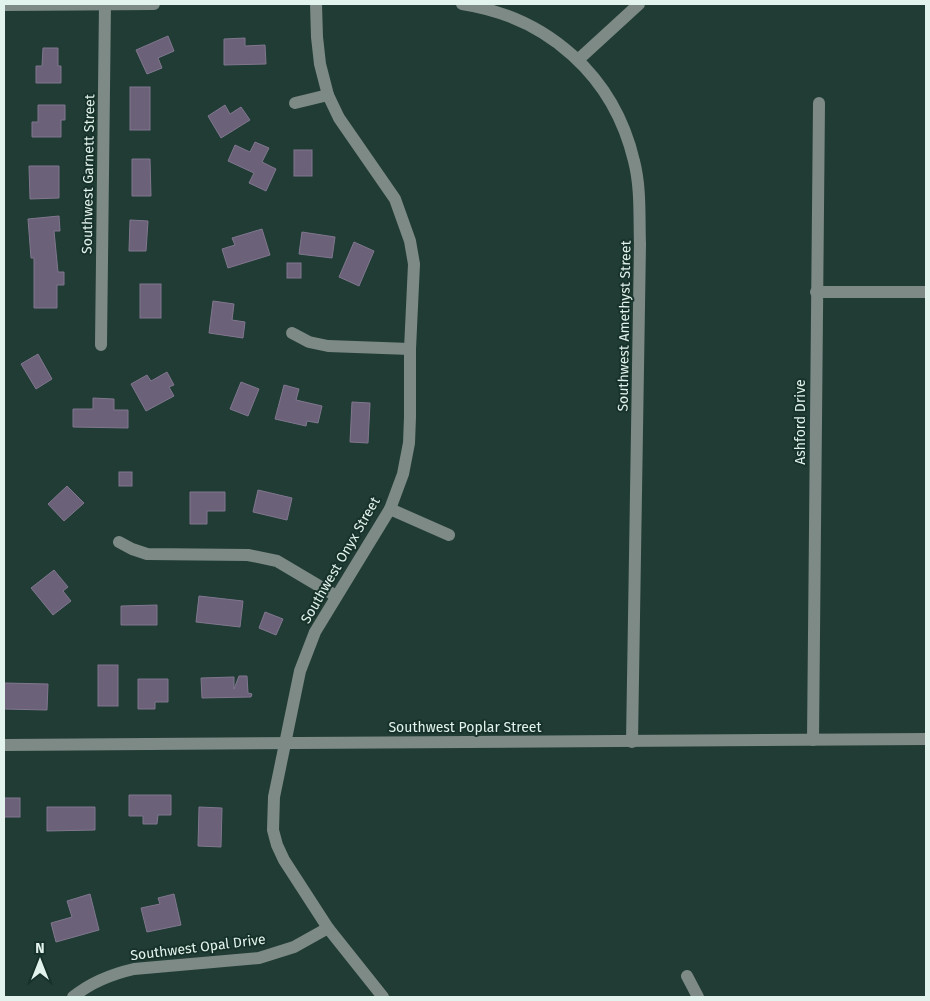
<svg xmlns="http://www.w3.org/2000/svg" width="930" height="1001" font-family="'Fira Sans',sans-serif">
<rect width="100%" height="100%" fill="#213c34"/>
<g fill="#6b6279" stroke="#80778f">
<path d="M168,36L174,51L158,58L162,68L147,74L136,50Z"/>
<path d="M245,38V46L265,45L266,64L224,65V39Z"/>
<path d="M43,48H58V66H61V83H36V66H42Z"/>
<rect x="130" y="87" width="20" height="43"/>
<path d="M38,105H65V120H61V137H32V122H38Z"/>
<path d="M225,105L230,114L241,107L250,120L221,138L208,116Z"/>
<path d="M255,142L269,148L262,162L276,169L266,191L249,183L254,173L228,161L235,145L250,152Z"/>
<rect x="294" y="150" width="18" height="26"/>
<path d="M132,159H150L151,196H132Z"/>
<path d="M29,166H59V198L30,199Z"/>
<path d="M59,216L60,231H54L58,272H64V285H57V308H34V258H31L28,219Z"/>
<path d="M130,220L148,221L146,251H129Z"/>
<path d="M262,229L270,255L228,268L222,249L235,245L232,238Z"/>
<path d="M302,232L335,237L332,258L299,254Z"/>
<path d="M354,242L374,251L359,286L339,277Z"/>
<rect x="287" y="263" width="14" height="15"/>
<rect x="140" y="284" width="21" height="34"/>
<path d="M213,301L234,304L232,320L245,322L243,338L209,333Z"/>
<path d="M38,354L52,379L36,389L21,364Z"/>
<path d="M167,372L174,385L169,387L174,396L146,411L131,384L147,375L151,381Z"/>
<path d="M241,382L259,389L248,416L230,409Z"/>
<path d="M284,385L299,389L296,400L322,406L318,423L307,421L306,426L275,419Z"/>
<path d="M93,398L114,399V410H128V428L73,427V409H93Z"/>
<path d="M352,402L370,403L368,443L350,442Z"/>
<rect x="119" y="472" width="13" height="14"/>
<path d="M67,486L84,503L64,521L48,504Z"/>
<path d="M258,490L292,498L287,520L253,512Z"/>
<path d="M190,492H225V511H207V524H190Z"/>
<path d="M54,570L68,587L63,591L71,601L53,615L31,588Z"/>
<path d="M199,596L243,601L240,627L196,622Z"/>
<path d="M157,605V625H121V606Z"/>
<path d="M265,612L283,619L276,635L259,628Z"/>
<rect x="98" y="665" width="20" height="41"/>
<path d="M239,676H247L248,693L252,694L251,697L202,698L201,678L234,677V689Z"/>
<path d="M138,679H168V702H155V709H138Z"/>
<path d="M4,683L48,684L47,710L4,709Z"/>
<path d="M129,795H171V815H158L157,824H143V816H129Z"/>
<rect x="4" y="798" width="16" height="19"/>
<path d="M47,807H95V830L47,831Z"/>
<path d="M199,807L222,808L221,847L198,846Z"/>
<path d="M90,894L99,930L56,942L51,923L72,917L67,901Z"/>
<path d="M174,894L181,925L147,932L141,908L160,904L158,898Z"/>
</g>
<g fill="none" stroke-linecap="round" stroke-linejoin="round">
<g stroke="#7d8a86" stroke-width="12">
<path d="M316,4L317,37L320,64L328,95L339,118L395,199L410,241L414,264L410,349V417L409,443L403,474L390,509L315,632L300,671L274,797L273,830L277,845L284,860L328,928L383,997"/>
<path d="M462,4C548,17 614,76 634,161C641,188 639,217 640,244L632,742"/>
<path d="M4,5L154,4"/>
<path d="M579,59L639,4"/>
<path d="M295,103L328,95"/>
<path d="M816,292H926"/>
<path d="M292,333L309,342L328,346L410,349"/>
<path d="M101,345L105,4"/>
<path d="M390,509L449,535"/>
<path d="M119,542L132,549L147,554L248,555L277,561L336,596"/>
<path d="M813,740L819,103"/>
<path d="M4,745L926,739"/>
<path d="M687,976L698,997"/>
<path d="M73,997C90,983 112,974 134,969L259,958L294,947L328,928"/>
</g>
</g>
<g text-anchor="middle" stroke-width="4" stroke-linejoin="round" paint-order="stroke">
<g font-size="14" fill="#e2f2ec" stroke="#17322a">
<text transform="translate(88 174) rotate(-89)" y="5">Southwest Garnett Street</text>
<text transform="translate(624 326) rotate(-89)" y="5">Southwest Amethyst Street</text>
<text transform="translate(800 422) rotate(-90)" y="5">Ashford Drive</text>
<text transform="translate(340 560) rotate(-60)" y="5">Southwest Onyx Street</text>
<text x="465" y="732">Southwest Poplar Street</text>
<text transform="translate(198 947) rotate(-7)" y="5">Southwest Opal Drive</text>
</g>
</g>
<rect width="930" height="1001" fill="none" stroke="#e2f2ec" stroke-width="10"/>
<g transform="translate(40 961)" stroke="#17322a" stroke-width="4" paint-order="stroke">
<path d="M0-4L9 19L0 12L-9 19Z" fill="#e2f2ec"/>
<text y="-8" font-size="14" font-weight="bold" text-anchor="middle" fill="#e2f2ec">N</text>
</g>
</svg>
